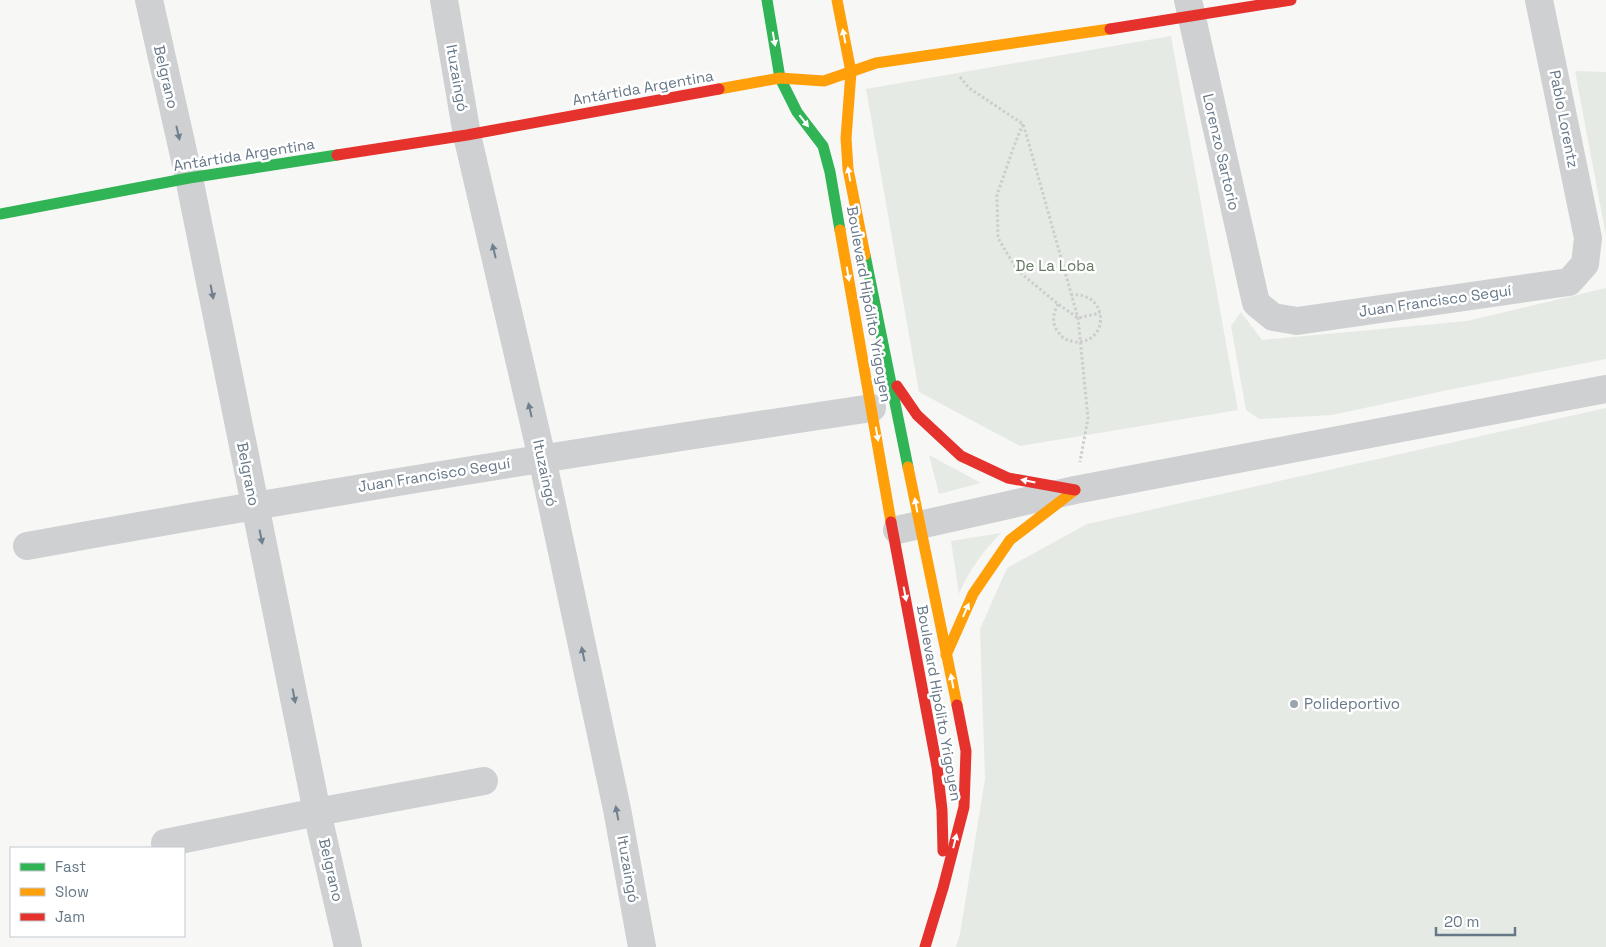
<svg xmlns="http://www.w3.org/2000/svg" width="1606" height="947" font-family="'Space Grotesk',sans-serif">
<rect width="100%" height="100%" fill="#f7f7f6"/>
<g fill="#e6eae4">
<path d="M1171,36L1238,410L1020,446L919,392L866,89Z"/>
<path d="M1575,71L1606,72V236Z"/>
<path d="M1606,288V359L1448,390L1332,415L1259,419L1246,410L1231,326L1241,312L1262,340L1467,321Z"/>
<path d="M1606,408V947H956L960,934L985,779L980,629L1007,568L1087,524Z"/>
<path d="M929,455L981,483L939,494Z"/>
<path d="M1001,533C983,551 969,570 959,594L951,541Z"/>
</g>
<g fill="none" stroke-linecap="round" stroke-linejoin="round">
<g stroke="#cccdcd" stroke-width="3" stroke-dasharray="2.5 2.5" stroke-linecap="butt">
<path d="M960,77L969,88L1023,124L1027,137L1078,318L1088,418L1080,462"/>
<path d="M1023,124L1014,146L997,195L998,238L1017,270L1058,304L1078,318L1100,313"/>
<path d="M1058,304C1053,314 1051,324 1059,333C1063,339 1069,341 1076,342C1110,343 1109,291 1071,295"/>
</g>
<g stroke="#ced0d1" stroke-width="28">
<path d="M149,0L189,178L317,812L348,947"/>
<path d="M444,0L467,135L542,458L617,809L642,947"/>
<path d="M1188,0L1256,303L1273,317L1297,321L1569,282L1585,264L1588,238L1539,0"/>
<path d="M897,530L1075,490L1606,389"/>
<path d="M27,546C308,495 590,450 872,408"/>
<path d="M165,843L317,812L484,781"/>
</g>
<g stroke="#30b455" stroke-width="11">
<path d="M767,0L780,78L797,112L823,146L830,172L840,230"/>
<path d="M0,214L189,178L337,155"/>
<path d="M865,255L908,467"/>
</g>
<g stroke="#ff9f0a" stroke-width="11">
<path d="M837,0L851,72L846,138L848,169L865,255"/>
<path d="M719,89L780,78L824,81L876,63L1110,29"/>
<path d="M840,230L891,522"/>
<path d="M908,467L957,705"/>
<path d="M946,655L973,594L1010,540L1075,490"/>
</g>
<g stroke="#e5322d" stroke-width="11">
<path d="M1110,29L1291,0"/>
<path d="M337,155L467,135L719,89"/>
<path d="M897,386L917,415L961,456L1008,478L1075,490"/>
<path d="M891,522L937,767L942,810L943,851"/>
<path d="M925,947L943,888L964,807L966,751L957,705"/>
</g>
</g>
<defs><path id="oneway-solid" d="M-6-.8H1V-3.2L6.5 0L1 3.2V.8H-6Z" transform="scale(1.25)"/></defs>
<g fill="#fff">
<use href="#oneway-solid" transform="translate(844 36) rotate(-101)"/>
<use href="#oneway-solid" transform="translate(774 39) rotate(80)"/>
<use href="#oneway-solid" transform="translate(804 121) rotate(52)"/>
<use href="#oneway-solid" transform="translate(849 174) rotate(-100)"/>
<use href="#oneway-solid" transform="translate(848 274) rotate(80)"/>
<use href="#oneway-solid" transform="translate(877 434) rotate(80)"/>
<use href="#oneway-solid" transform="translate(1028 481) rotate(-169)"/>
<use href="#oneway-solid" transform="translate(916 505) rotate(-101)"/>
<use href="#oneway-solid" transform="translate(905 594) rotate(79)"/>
<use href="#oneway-solid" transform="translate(966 610) rotate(-66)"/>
<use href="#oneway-solid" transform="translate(952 681) rotate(-101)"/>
<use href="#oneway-solid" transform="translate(955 841) rotate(-76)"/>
</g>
<g fill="#70808e">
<use href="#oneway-solid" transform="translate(178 133) rotate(77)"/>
<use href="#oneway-solid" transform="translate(494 251) rotate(-103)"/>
<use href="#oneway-solid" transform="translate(212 292) rotate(79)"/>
<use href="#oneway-solid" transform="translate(530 410) rotate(-103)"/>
<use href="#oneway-solid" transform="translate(261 537) rotate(79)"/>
<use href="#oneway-solid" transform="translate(583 654) rotate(-102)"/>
<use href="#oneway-solid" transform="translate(294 696) rotate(79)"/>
<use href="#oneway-solid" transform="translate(617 813) rotate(-101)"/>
</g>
<circle fill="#99a4ae" stroke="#fff" stroke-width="2" cx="1294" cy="704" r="5"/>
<g text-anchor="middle" stroke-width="5" stroke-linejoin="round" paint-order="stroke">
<g font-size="15" fill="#667787" stroke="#fff">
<text transform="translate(166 77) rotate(77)" y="5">Belgrano</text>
<text transform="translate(457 78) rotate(80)" y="5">Ituzaingó</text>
<text transform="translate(643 88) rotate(-10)" y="5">Antártida Argentina</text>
<text transform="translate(1564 119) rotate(79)" y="5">Pablo Lorentz</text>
<text transform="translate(1221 152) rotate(77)" y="5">Lorenzo Sartorio</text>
<text transform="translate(244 155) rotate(-9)" y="5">Antártida Argentina</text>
<text transform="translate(1435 301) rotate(-8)" y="5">Juan Francisco Seguí</text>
<text transform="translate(869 304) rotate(80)" y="5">Boulevard Hipólito Yrigoyen</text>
<text transform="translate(545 473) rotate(78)" y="5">Ituzaingó</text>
<text transform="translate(248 474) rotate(79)" y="5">Belgrano</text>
<text transform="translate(434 475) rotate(-9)" y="5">Juan Francisco Seguí</text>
<text transform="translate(939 703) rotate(80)" y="5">Boulevard Hipólito Yrigoyen</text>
<text transform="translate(628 869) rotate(80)" y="5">Ituzaingó</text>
<text transform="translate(331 870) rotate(77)" y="5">Belgrano</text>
</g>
<g font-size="15" fill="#657961" stroke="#fff">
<text x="1055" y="271">De La Loba</text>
</g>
<g font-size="15" fill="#667787" stroke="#fff" text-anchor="start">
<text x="1304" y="709">Polideportivo</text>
</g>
</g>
<rect x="10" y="847" width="175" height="90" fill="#ffffff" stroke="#c2c9cf"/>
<rect x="20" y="863" width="25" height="8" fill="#30b455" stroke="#c2c9cf"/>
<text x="55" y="872" font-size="15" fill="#667787">Fast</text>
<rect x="20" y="888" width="25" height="8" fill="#ff9f0a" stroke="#c2c9cf"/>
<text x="55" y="897" font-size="15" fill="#667787">Slow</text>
<rect x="20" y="913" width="25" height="8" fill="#e5322d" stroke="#c2c9cf"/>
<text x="55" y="922" font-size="15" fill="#667787">Jam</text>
<path d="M1436 927v8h79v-8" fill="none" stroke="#667787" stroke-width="2.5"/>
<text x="1444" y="927" font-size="15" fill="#667787" stroke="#ffffff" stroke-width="4" paint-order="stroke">20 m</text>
</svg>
